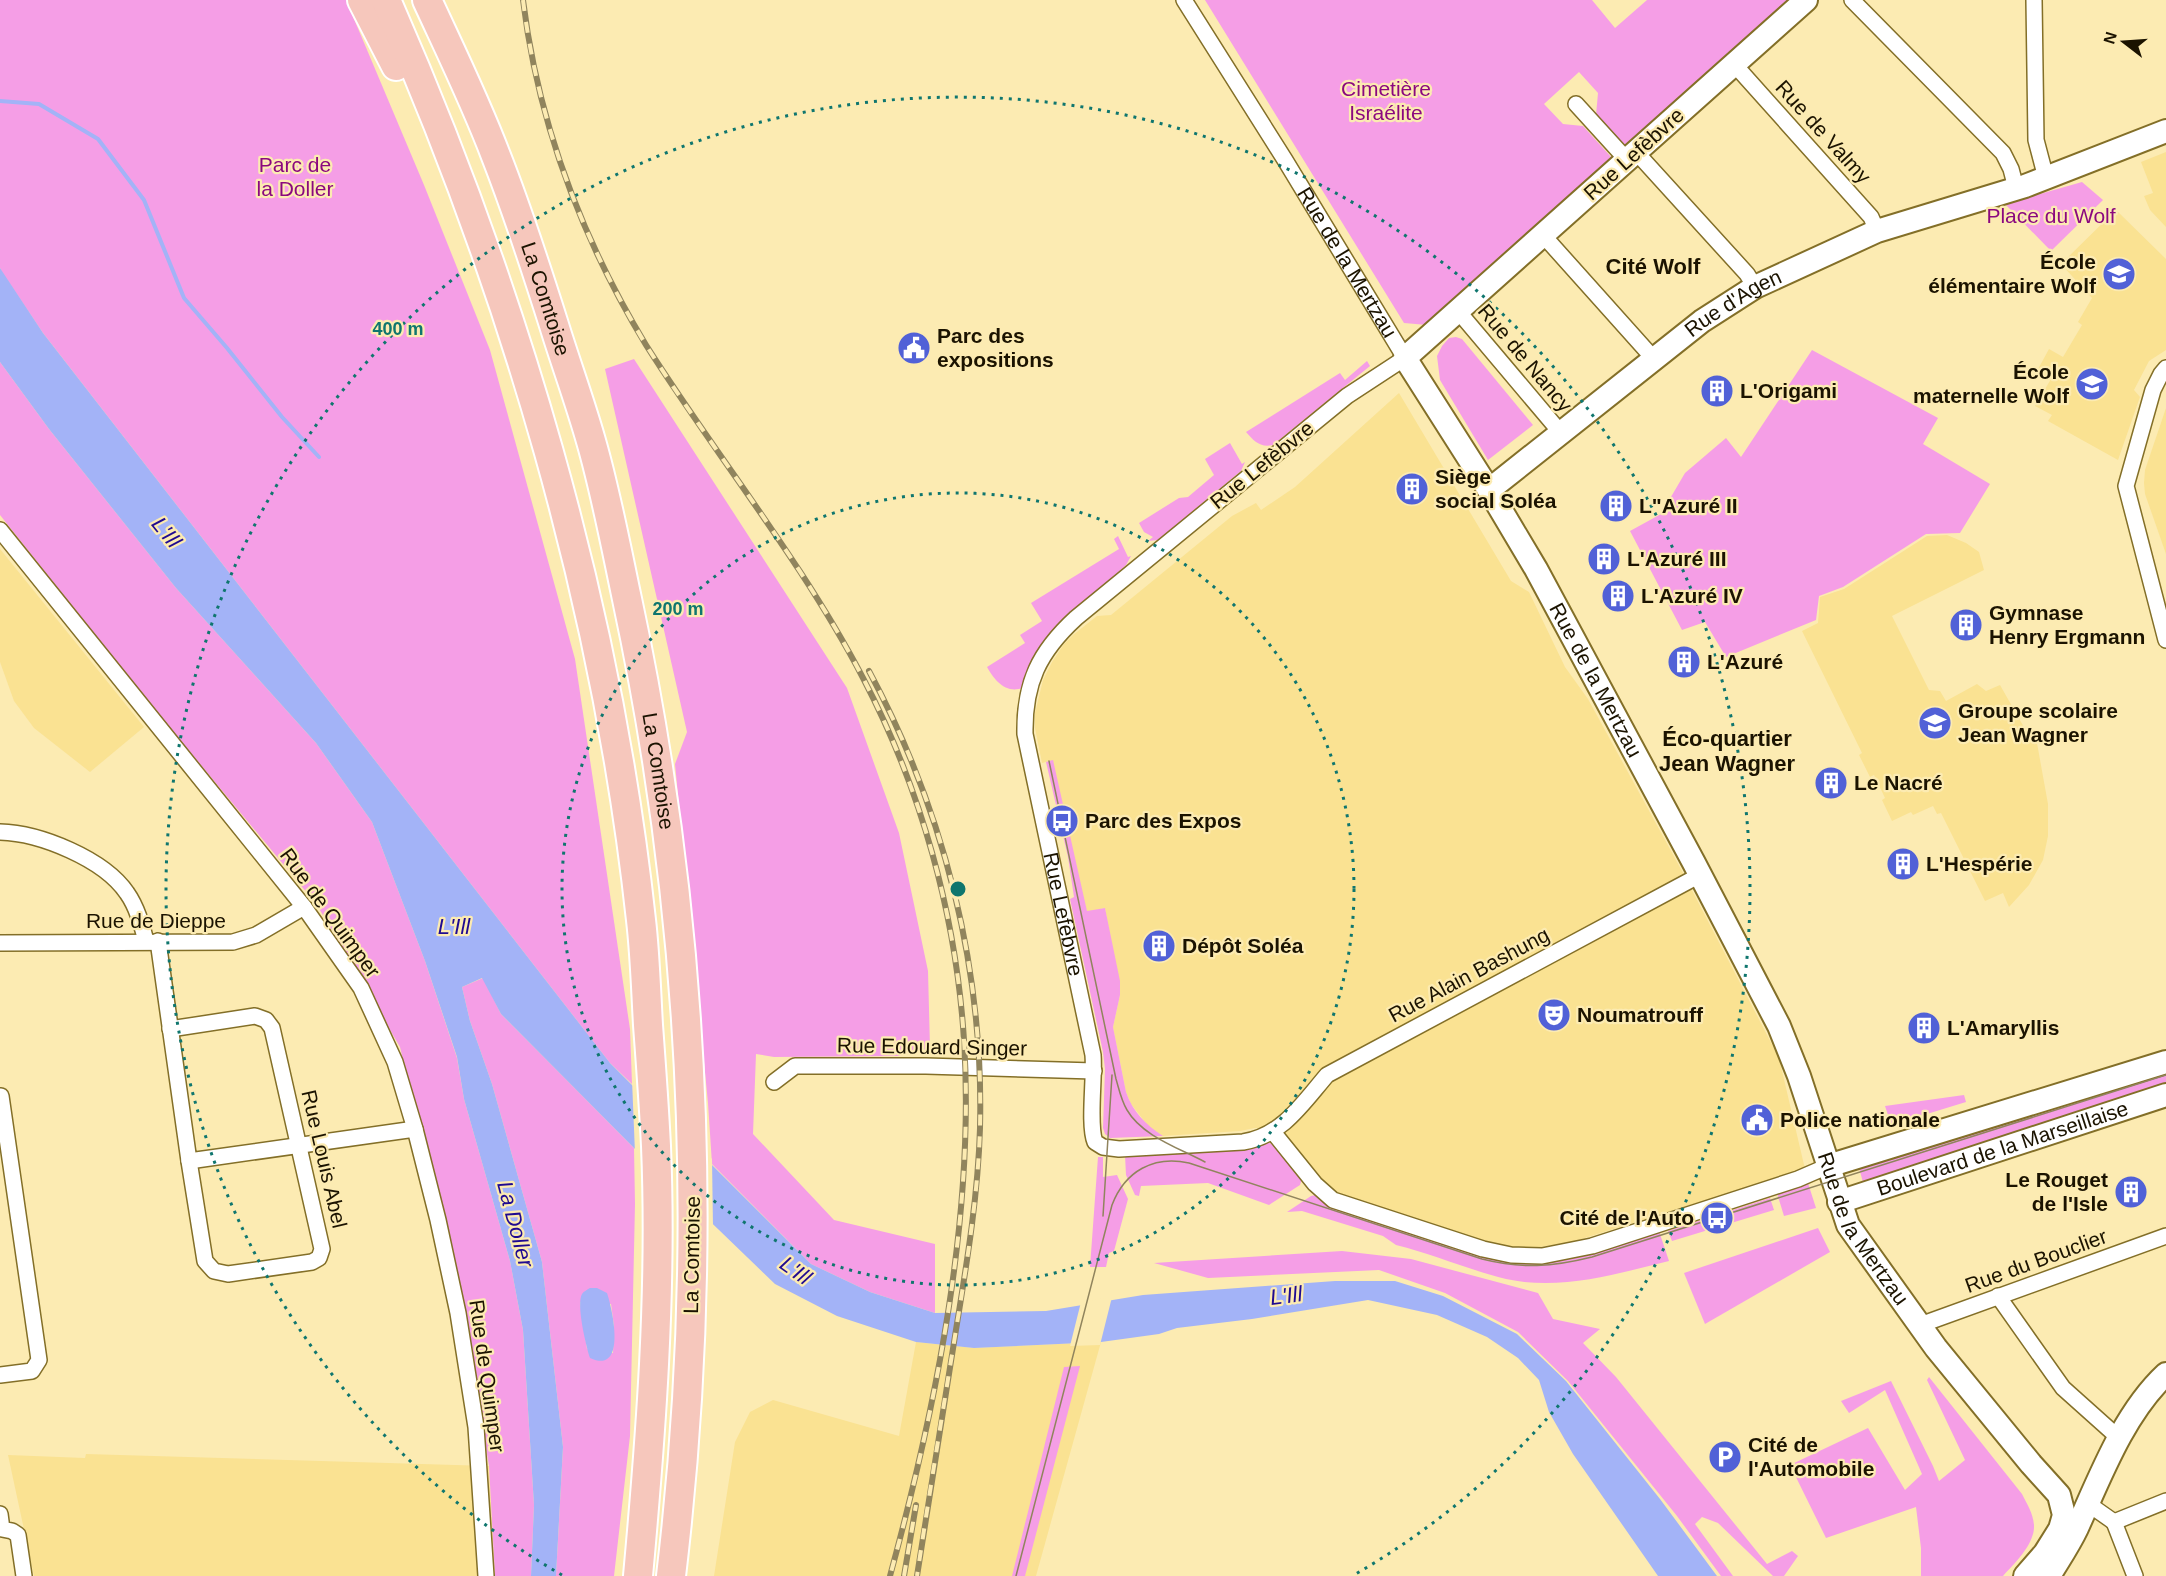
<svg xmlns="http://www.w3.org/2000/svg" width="2166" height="1576" font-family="Helvetica,sans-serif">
<rect width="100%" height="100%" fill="#fcebb2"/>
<g fill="#fae292">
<path d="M2166,152V227L2150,210L2144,196L2153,193L2141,162Z"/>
<path d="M2116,210L2166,259V350L2149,361L2134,390L2140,397L2118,460L2048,421L2052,415L2035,406L2051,379L2037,371L2049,349L2063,357L2082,325L2078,322L2092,298L2061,264Z"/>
<path d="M1399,393L1511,581L1529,592L1565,667L1588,699L1682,871L1779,1058L1805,1169L1572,1242L1527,1249L1485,1244L1341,1198L1319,1179L1277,1129L1255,1128L1240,1131L1163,1136L1149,1127L1131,1104L1126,1092L1113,1027L1120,995L1105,908L1087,912L1049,761L1042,763L1035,728V713L1043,680L1052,662L1064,644L1073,635L1097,616L1111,615L1232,516L1256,503L1261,510L1295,487Z"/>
<path d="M2166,408V554L2145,494L2144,483L2145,470Z"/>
<path d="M1947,535L1966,543L1979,552L1984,570L1892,616L1929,690L1940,691L1946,701L1977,684L1986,691L2000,685L2025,729L2035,732L2048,804V836L2043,860L2029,885L2009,907L2003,893L1985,901L1941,813L1937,814L1933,806L1913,815L1911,812L1892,821L1882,800L1885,798L1874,775L1870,777L1859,755L1862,753L1802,631L1818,623L1820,597L1844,589L1927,536Z"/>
<path d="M0,549L144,727L90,772L34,728L14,701L0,662Z"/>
<path d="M916,1342L974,1348L1101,1342L1036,1576H714L735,1442L750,1412L773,1400L899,1436Z"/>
<path d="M86,1454L489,1466L495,1576H34L8,1455L85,1458Z"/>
</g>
<g fill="#f59ee6" fill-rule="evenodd">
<path d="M0,0H346L424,185L490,350L575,659L630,1029L632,1084L610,1063L43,333L2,272L0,268Z"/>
<path d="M1205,0H1592L1615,28L1647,0H1788L1625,147L1596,115L1598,93L1579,72L1544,104L1563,124L1583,126L1612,158L1427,325L1404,323Z"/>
<path d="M2082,182L2103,200L2051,251L2005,204Z"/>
<path d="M1456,337L1462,339L1533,425L1488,460L1440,380L1437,356L1442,346L1449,338Z"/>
<path d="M1812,350L1938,418L1923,444L1990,484L1960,533L1926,534L1843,587L1819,596L1816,620L1726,657L1705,622L1682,630L1630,531L1661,514L1685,473L1726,438L1741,457Z"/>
<path d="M634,359L847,688L899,833L928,971L930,1048L898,1056L774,1057L756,1054L753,1134L834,1220L935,1244V1313L870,1292L811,1264L712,1164L708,1103L675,764L687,732L605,369Z"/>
<path d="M1367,361L1370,366L1273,445C1260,448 1254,441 1246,432L1340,373L1345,380Z"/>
<path d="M0,362L49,429L176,588L316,743L372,822L425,961L457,1058L464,1099L510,1261L523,1330L534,1505L531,1576H495L489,1466L464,1316L400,1047L317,905L141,693L0,515Z"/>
<path d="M1230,443L1242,464L1245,462L1241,471L1158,540L1148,541L1153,537L1144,532L1139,523L1179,498L1188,497L1214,475L1205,459Z"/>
<path d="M1118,536L1128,557L1131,556L1126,565L1091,597L1038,651L1031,663L1022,688C1006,694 994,680 987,667L1025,643L1020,635L1042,621L1031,603L1119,549L1114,539Z"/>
<path d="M1053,760L1087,911L1105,908L1120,981V995L1113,1027L1126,1092C1133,1112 1145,1124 1163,1136L1110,1138L1105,1134L1103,1128L1105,1069L1103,1052L1070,899L1074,897L1068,857L1046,762Z"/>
<path d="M483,978L501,1014L634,1148L635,1204L630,1436L614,1576H556L563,1447L542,1262L492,1084L470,1021L462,987ZM580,1302L611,1304L614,1326L613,1353L587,1349Z"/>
<path d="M2166,1066V1091L1864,1186L1858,1164Z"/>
<path d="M1964,1095L1966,1102L1878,1129L1875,1119L1888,1115L1885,1106Z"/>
<path d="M1264,1141L1277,1146L1302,1178L1300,1185L1269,1205L1208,1183L1141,1186L1139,1196L1135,1195L1126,1175L1125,1155Z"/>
<path d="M1098,1157H1103V1177L1117,1175L1128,1199L1114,1251L1109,1253L1106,1267H1090Z"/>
<path d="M1807,1180L1816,1208L1784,1216L1776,1190Z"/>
<path d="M1316,1195L1502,1258L1658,1228L1669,1261C1616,1274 1561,1291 1506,1279C1469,1270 1433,1254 1396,1245L1383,1236L1302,1211L1287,1212L1311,1196Z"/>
<path d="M1770,1198L1774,1210L1672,1241L1668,1231Z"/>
<path d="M1818,1228L1830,1252L1705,1324L1684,1273Z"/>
<path d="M1342,1251L1411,1259L1538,1293L1553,1319L1600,1329L1583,1343L1616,1377L1767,1564L1792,1551L1798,1556L1784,1576H1773L1718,1523L1702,1517L1695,1524L1733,1576H1721L1677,1516L1568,1381L1518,1332L1445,1293L1379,1270L1208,1278L1154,1263Z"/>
<path d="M1080,1366L1025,1576H1012L1064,1367Z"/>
<path d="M1929,1377L2022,1494C2027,1504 2033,1513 2034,1525C2035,1544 2015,1563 2003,1576H1921V1548L1916,1507L1826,1538L1790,1465L1868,1428L1905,1490L1922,1474L1885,1390L1849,1413L1841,1401L1891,1381L1933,1466L1939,1481L1965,1460L1927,1380Z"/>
</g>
<g fill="#a3b3f7">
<path d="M0,268L43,333L610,1063L811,1264L870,1292L935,1313L1046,1311L1143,1295L1335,1281H1395L1443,1296L1517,1334L1566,1381L1660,1499L1717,1576H1658L1573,1454L1549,1412L1539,1380L1518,1358L1487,1337L1437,1315L1368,1300L1252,1319L1177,1328L1159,1334L1101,1342L974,1348L916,1342L837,1316L775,1284L634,1148L501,1014L482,978L462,987L470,1021L492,1084L542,1262L563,1447L556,1576H531L534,1505L523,1330L510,1261L464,1099L457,1057L425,961L372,822L316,743L176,588L49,429L0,362Z"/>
<path d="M590,1288H597L607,1293C613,1311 627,1375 590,1358C586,1346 576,1304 582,1294C584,1291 587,1290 590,1288Z"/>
</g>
<g fill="#fcebb2">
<path d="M632,1080L712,1159L713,1228L635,1153Z"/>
<path d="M1112,1297L1100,1345L1070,1346L1081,1302Z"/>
</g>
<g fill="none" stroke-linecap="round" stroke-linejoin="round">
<path stroke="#a3b3f7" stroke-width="4" d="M0,101L39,104L98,139L144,200L184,298L227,348L282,417L319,457"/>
<defs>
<g id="street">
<path id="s1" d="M1184,0L1285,160L1405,358L1347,396L1076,618C1039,652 1024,683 1025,734L1093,1055C1095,1077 1088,1125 1095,1142L1103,1147L1119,1149L1243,1142C1282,1136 1303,1103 1327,1075L1700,875"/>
<path d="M1852,0L2003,153L2011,169L2016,188"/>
<path d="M2034,0L2036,140L2046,178"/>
<path d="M1734,64L1871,217L1877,231"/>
<path d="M1576,104L1627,160"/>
<path d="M1636,152L1747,274L1755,287"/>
<path d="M1543,235L1654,359"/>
<path d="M1458,311L1561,433"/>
<path d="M2166,368L2161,374L2153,390L2126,486L2166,640"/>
<path d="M0,530L304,907L361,988L395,1062L415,1129L438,1220L458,1313L476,1427L486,1576"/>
<path d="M0,832C40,833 104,859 127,893C137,907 142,926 146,941"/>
<path d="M158,941L189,1161L415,1129"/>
<path d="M0,943L233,942L256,935L304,907"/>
<path d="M170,1029L255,1016L266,1020L272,1028L322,1249L319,1258L312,1262L228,1274L214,1271L205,1261L189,1161"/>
<path d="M774,1082L795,1066H926L1094,1071"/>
<path d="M1273,1132L1315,1184L1333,1200L1483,1249L1511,1255L1542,1256L1592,1246L1798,1179L1828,1166"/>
<path d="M1998,1296L2063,1388L2120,1439"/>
<path d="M1920,1325L2166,1236"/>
<path d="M0,1375L32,1371L39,1360L1,1096"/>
<path d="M2087,1503L2114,1522"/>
<path d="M0,1514L2,1529L12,1531L18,1535L24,1576"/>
<path d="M2114,1522L2135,1576"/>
<path d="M2114,1522L2166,1501"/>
</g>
<g id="secondary">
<path id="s2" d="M1806,0L1405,358L1489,490L1536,569L1694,863L1779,1026L1799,1076L1848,1225L1936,1348L2031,1464L2059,1495L2064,1515L2060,1529L2045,1553L2025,1576"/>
<path id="s3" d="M1489,490L1702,321L1755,287L1877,231L2025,186L2166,131"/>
<path d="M1828,1166L2166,1062"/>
<path id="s4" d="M1839,1202L2166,1095"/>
<path d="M2049,1576C2058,1561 2069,1545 2077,1528C2100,1477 2124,1413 2166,1374"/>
</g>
<g id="highway">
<path d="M362,0L396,66"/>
<path d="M386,0C513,288 607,606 641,920C645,954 646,990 648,1025C651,1065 654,1106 656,1146C662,1290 651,1434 638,1576"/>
<path id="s5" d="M427,0C451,52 476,103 496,156C518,212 536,268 554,325C566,364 580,402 591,441C606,493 616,547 627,599C696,921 710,1250 671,1576"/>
</g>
</defs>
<use href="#street" stroke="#836f28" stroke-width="18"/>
<use href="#secondary" stroke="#836f28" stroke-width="26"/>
<use href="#highway" stroke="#fff" stroke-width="32"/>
<use href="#street" stroke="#fff" stroke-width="15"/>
<use href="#secondary" stroke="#fff" stroke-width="22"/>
<use href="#highway" stroke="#f6c7bc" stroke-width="28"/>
<g stroke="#90845d" stroke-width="1.5">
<path d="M1049,761L1116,1079C1119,1089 1121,1100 1127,1110C1142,1136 1179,1148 1205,1162"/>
<path d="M1103,1216L1112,1075"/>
<path d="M1016,1576L1112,1205C1125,1171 1154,1155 1189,1163L1482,1259C1522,1269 1552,1267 1592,1257L2166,1075"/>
</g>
<defs>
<g id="rail">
<path d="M523,0C538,123 582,239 646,345C717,457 802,561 863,678C921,789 956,914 964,1040C975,1215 936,1407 890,1576"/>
<path d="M869,671C944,811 984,968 980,1128C978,1198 966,1268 955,1336C942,1416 929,1496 917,1576"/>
<path d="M904,1576L916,1505"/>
</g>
</defs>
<use href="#rail" stroke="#90845d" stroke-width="6"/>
<use href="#rail" stroke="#fcebb2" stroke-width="4" stroke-dasharray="11" stroke-linecap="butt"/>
</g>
<g fill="none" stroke="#0f766e" stroke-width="3" stroke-dasharray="3 6">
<circle cx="958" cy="889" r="396"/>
<path d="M562 1575A792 792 0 1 1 1354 1575"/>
</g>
<defs>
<symbol id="school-disc" viewBox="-11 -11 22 22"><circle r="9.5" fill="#5161d7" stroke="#fcebb2"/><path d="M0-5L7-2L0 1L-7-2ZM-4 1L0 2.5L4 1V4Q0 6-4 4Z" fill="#fff"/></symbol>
<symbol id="civic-disc" viewBox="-11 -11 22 22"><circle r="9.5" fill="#5161d7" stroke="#fcebb2"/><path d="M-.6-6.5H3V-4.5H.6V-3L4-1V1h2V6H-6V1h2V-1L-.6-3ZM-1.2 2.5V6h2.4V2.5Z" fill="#fff"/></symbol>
<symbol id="building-disc" viewBox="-11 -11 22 22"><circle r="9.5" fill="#5161d7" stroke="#fcebb2"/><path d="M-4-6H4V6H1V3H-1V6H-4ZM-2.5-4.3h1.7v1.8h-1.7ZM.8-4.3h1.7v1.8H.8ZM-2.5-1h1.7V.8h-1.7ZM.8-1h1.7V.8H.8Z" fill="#fff"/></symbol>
<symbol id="bus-disc" viewBox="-11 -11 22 22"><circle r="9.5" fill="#5161d7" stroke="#fcebb2"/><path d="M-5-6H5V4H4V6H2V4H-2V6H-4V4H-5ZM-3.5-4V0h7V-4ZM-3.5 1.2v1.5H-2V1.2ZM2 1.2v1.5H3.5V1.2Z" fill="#fff"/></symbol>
<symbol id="theatre-disc" viewBox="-11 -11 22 22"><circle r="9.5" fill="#5161d7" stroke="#fcebb2"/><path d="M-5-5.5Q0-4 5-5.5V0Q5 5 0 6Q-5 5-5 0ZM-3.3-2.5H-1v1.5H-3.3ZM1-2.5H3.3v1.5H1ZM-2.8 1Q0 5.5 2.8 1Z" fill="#fff"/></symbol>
<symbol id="parking-disc" viewBox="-11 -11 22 22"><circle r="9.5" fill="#5161d7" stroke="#fcebb2"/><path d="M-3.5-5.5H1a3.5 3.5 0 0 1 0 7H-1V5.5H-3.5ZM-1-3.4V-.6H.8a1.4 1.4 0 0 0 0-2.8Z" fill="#fff"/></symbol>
</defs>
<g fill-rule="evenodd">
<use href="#school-disc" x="2100" y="255" width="38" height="38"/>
<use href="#civic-disc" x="895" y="329" width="38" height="38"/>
<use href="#school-disc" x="2073" y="365" width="38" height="38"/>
<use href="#building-disc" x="1698" y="372" width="38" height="38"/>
<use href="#building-disc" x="1393" y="470" width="38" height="38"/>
<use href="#building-disc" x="1597" y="487" width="38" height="38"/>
<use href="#building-disc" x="1585" y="540" width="38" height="38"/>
<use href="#building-disc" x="1599" y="577" width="38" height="38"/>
<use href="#building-disc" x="1947" y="606" width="38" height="38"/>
<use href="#building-disc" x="1665" y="643" width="38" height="38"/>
<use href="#school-disc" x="1916" y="704" width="38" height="38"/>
<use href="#building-disc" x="1812" y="764" width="38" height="38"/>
<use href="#bus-disc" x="1043" y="802" width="38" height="38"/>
<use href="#building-disc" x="1884" y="845" width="38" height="38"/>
<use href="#building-disc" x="1140" y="927" width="38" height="38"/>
<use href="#theatre-disc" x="1535" y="996" width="38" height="38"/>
<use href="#building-disc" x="1905" y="1009" width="38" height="38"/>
<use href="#civic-disc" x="1738" y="1101" width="38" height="38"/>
<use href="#building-disc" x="2112" y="1173" width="38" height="38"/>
<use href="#bus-disc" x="1698" y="1199" width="38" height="38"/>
<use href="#parking-disc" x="1706" y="1438" width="38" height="38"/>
</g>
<g text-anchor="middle" stroke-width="4.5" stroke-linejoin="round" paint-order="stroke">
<g font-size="21" fill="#8b087f" stroke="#fcebb2">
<text x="1386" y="96">Cimetière<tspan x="1386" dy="24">Israélite</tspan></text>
<text x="295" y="172">Parc de<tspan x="295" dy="24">la Doller</tspan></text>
<text x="2051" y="223">Place du Wolf</text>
</g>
<g font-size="21" fill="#1b1300" stroke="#fcebb2">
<text transform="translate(1823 132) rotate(48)" y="7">Rue de Valmy</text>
<text transform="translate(1634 154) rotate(-42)" y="7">Rue Lefèbvre</text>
<text dy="7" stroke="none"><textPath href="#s1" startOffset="309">Rue de la Mertzau</textPath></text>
<text dy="7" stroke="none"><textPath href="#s5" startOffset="322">La Comtoise</textPath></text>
<text dy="7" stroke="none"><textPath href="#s3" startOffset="308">Rue d'Agen</textPath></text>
<text transform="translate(1525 358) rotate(50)" y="7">Rue de Nancy</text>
<text transform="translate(1262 465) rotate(-39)" y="7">Rue Lefèbvre</text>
<text dy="7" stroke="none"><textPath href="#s2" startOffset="912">Rue de la Mertzau</textPath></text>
<text dy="7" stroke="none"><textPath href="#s5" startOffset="808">La Comtoise</textPath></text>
<text transform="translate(330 913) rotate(54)" y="7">Rue de Quimper</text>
<text dy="7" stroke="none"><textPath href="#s1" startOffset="1156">Rue Lefèbvre</textPath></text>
<text x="156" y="928">Rue de Dieppe</text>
<text transform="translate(1469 975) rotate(-28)" y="7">Rue Alain Bashung</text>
<text transform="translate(932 1047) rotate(1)" y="7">Rue Edouard Singer</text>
<text dy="7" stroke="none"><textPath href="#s4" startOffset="172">Boulevard de la Marseillaise</textPath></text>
<text transform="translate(324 1159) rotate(77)" y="7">Rue Louis Abel</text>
<text dy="7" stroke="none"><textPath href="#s2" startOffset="1524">Rue de la Mertzau</textPath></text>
<text transform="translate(692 1255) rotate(-89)" y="7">La Comtoise</text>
<text transform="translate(2036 1261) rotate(-20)" y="7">Rue du Bouclier</text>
<text transform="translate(487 1376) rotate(82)" y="7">Rue de Quimper</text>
</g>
<g font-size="21" font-weight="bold" fill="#1b1300" stroke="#fcebb2" text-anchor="start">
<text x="2096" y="269" text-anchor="end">École<tspan x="2096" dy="24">élémentaire Wolf</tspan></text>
<text x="937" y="343">Parc des<tspan x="937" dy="24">expositions</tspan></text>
<text x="2069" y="379" text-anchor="end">École<tspan x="2069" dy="24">maternelle Wolf</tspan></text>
<text x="1740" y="398">L'Origami</text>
<text x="1435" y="484">Siège<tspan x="1435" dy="24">social Soléa</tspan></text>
<text x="1639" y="513">L"Azuré II</text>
<text x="1627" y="566">L'Azuré III</text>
<text x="1641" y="603">L'Azuré IV</text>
<text x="1989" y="620">Gymnase<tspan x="1989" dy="24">Henry Ergmann</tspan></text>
<text x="1707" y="669">L'Azuré</text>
<text x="1958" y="718">Groupe scolaire<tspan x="1958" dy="24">Jean Wagner</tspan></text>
<text x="1854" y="790">Le Nacré</text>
<text x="1085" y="828">Parc des Expos</text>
<text x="1926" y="871">L'Hespérie</text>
<text x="1182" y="953">Dépôt Soléa</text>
<text x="1577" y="1022">Noumatrouff</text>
<text x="1947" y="1035">L'Amaryllis</text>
<text x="1780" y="1127">Police nationale</text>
<text x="2108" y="1187" text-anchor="end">Le Rouget<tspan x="2108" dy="24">de l'Isle</tspan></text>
<text x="1694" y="1225" text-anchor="end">Cité de l'Auto</text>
<text x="1748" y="1452">Cité de<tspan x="1748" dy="24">l'Automobile</tspan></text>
</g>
<g font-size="22" font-weight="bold" fill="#1b1300" stroke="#fcebb2">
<text x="1653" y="274">Cité Wolf</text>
<text x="1727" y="746">Éco-quartier<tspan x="1727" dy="25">Jean Wagner</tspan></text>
</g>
<g font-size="22" font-style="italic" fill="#1f0a91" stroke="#fcebb2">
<text transform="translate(167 532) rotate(51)" y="8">L'Ill</text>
<text x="454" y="934">L'Ill</text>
<text transform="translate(516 1224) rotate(75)" y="8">La Doller</text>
<text transform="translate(796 1270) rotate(36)" y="8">L'Ill</text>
<text transform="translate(1286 1295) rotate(-7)" y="8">L'Ill</text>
</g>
</g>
<circle cx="958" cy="889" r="9" fill="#0f766e" stroke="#fcebb2" stroke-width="3"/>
<g font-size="18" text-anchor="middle" font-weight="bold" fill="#0f766e" stroke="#fcebb2" stroke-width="4.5" stroke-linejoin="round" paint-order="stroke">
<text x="398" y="335">400 m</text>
<text x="678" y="615">200 m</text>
</g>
<g transform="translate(2124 42) rotate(287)" stroke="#fcebb2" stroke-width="4.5" paint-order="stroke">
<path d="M0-4.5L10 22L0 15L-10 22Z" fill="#1b1300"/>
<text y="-9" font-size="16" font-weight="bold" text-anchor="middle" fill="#1b1300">N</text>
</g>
</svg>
